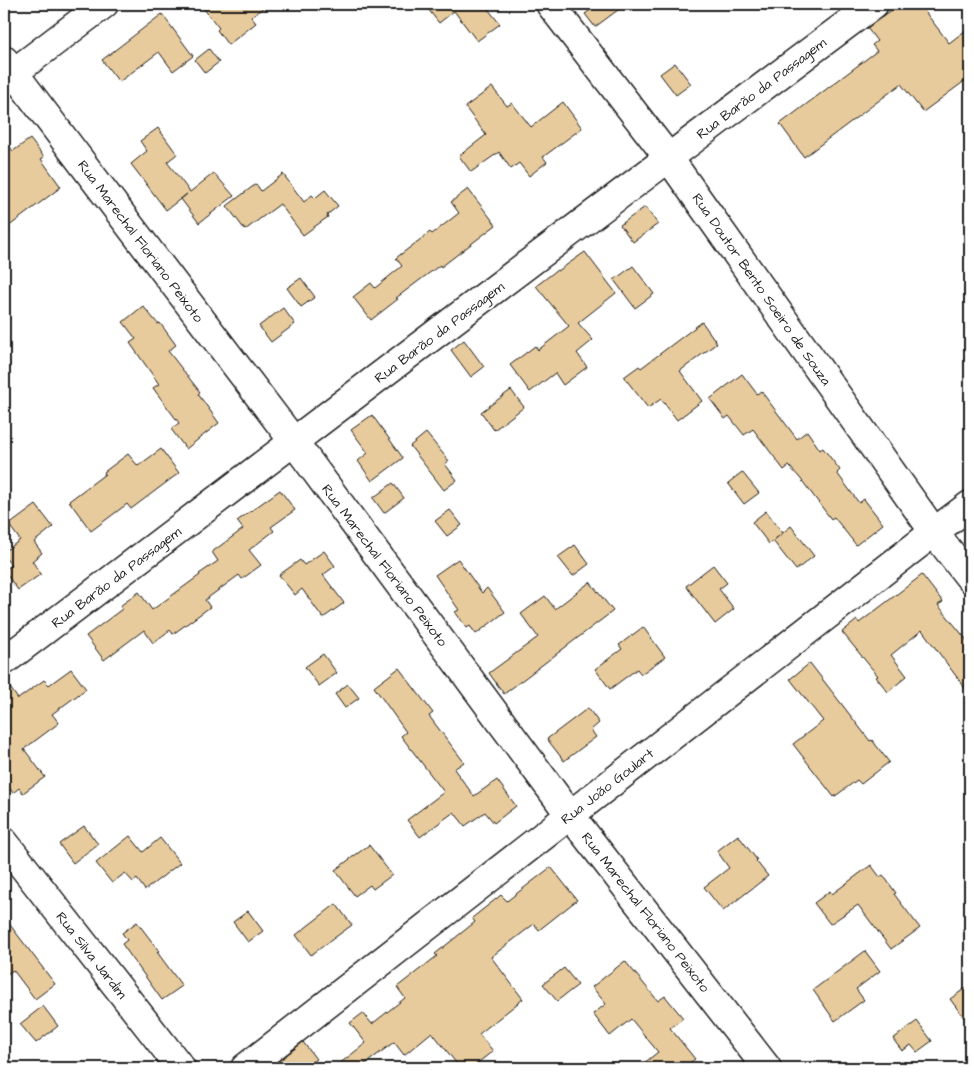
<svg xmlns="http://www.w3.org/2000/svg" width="974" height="1072" font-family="'Architects Daughter',sans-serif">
<rect width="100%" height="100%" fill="#fff"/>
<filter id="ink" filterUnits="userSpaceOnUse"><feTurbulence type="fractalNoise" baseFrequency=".02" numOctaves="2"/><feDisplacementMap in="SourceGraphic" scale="10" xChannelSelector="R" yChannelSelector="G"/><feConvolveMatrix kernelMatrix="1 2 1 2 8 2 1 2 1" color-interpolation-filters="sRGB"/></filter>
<g filter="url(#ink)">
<g fill="#e8cb9c" stroke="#1c1c1c">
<path d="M200,4H268L251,17L256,23L228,45L217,30L219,28Z"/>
<path d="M424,4H484L500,24L477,41L454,11L439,23Z"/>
<path d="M599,4H626L595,27L585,14Z"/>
<path d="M900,4H919L949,43L970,27V77L923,112L901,84L804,157L780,124L877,51L872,45L877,41L867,28Z"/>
<path d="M162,14L193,56L173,71L159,52L119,82L102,60Z"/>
<path d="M209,49L219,62L205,73L195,60Z"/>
<path d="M675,63L691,84L676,95L660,74Z"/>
<path d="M492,87L507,106L512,103L531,127L563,102L582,128L543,157L547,162L529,176L519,163L511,169L499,152L471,172L459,156L486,135L465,107Z"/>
<path d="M158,128L177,154L167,162L190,192L214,173L234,196L199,223L181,199L187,194L166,210L131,164L147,151L140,141Z"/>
<path d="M4,139L13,151L30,139L44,157L41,159L61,187L4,230Z"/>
<path d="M283,174L304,202L312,195L315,198L325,190L338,206L327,215L328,217L303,235L280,204L245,230L227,206L256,184L261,191Z"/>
<path d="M468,189L496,225L441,267L440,265L396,298L398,299L371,320L353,297L371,283L375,288L402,266L396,258L430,232L432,234L459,213L451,202Z"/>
<path d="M645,207L658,224L633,242L620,225Z"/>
<path d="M585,252L616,293L578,323L593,340L577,353L587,367L563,385L555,373L530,392L510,365L535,346L538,350L569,326L536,286L557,270L558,271Z"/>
<path d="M633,266L654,294L635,308L614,280Z"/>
<path d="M301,278L315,297L301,307L287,288Z"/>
<path d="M143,306L158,324L160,323L176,345L168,351L200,392L198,394L219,423L186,449L171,429L179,423L153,388L159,384L130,343L136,339L123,322Z"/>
<path d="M283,308L295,324L271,342L259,326Z"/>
<path d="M702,322L717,343L680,371L702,401L677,420L661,399L648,408L624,377L639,366L641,368Z"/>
<path d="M464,340L484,367L471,377L451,350Z"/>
<path d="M742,374L757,394L761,391L797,439L807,431L820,450L823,448L840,470L837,473L859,503L864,499L883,524L856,545L834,517L831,519L800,478L789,466L784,470L753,429L744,435L729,416L725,419L710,399Z"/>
<path d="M511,390L524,407L494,430L481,412Z"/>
<path d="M372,415L403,458L372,481L358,461L368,453L351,430Z"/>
<path d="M426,433L449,461L445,464L457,480L444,490L410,446Z"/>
<path d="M161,449L179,473L131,509L127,504L91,531L69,501L105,474L104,472L128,454L138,466Z"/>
<path d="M742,472L759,493L744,504L728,483Z"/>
<path d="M393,483L404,498L384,513L373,498Z"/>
<path d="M280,490L295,510L271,527L274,531L249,550L261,565L242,579L239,575L205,600L210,607L173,634L170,630L153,643L144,630L104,660L86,636L122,609L120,606L139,592L152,610L200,575L199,574L218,561L212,552L243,529L237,521Z"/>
<path d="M36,505L53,527L34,542L42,553L32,561L41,574L18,590L4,571L11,565L4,556V552L20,540L9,525Z"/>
<path d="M450,510L462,525L447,536L435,521Z"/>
<path d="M766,511L783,533L769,544L752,522Z"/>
<path d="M791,526L814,556L796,570L773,541Z"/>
<path d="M575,545L589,564L573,576L558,557Z"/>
<path d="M324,551L335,566L323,575L344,603L323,618L302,589L295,595L279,575L300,560L304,565Z"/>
<path d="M458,559L482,593L487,588L505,612L476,634L470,626L467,628L455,612L459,610L435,575Z"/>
<path d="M713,565L727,583L719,589L734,609L715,624L686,586Z"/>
<path d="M922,575L943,602L938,605L970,644V695L922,630L891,655L907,676L888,692L876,677L878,676L842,632L857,620L859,623Z"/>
<path d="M590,582L613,611L504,694L489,673L538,637L521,614L545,596L555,609Z"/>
<path d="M643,627L665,657L641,674L637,669L610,689L595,669L622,649L619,645Z"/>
<path d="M323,654L337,673L319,686L305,667Z"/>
<path d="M810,663L870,741L872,740L889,762L861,784L857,780L834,797L793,744L823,721L790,679Z"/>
<path d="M399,668L433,713L429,716L464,762L454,769L474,796L497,780L516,806L494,823L485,812L465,826L454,812L420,837L407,820L444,792L401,736L406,732L374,687Z"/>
<path d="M71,669L86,689L52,714L59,723L24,749L45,777L23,793L19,788L13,793L4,780V679L18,699L44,680L49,685Z"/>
<path d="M348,684L359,698L345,708L335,694Z"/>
<path d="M588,708L599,723L591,730L596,737L564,761L547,739Z"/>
<path d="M84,826L98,844L73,863L59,844Z"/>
<path d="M738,835L757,860L756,861L768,876L723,911L704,887L729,868L717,851Z"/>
<path d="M130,836L143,852L160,838L180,863L145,890L137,879L133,882L125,873L112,883L96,863Z"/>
<path d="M369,845L392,875L373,889L370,885L355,896L335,870Z"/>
<path d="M871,865L880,877L883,875L896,893L894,894L920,928L891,949L858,905L830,924L814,903L830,891L832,894Z"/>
<path d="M551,867L577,900L539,930L534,924L491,957L523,999L479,1034L493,1051L471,1068H460L432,1032L404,1055L394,1042L360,1068H334L366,1043L350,1023L363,1013L372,1024L405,998L397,987L437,956L435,954L475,922L472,918L501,895L507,901Z"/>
<path d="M336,904L352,925L311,955L296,935Z"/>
<path d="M248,911L263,931L248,942L233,922Z"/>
<path d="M4,917L55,984L35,999L13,970L4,976Z"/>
<path d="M137,922L159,951L157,952L182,986L162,1000L122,944L127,940L122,933Z"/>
<path d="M865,951L880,971L856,989L864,1000L835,1021L813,990Z"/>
<path d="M625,961L658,1001L665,996L683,1018L670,1028L695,1059L683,1068H638L658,1052L631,1019L610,1036L593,1014L606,1004L592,987Z"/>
<path d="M564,968L578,985L557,1001L543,984Z"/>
<path d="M970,985V1026L950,999Z"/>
<path d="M43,1006L58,1026L36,1043L20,1024Z"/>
<path d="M917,1021L932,1041L917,1052L911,1045L902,1051L893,1039Z"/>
<path d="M303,1042L316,1059L303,1068H270Z"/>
</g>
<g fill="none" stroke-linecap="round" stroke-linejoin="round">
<defs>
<g id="minor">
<path d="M550,4L668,157L934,532L970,578"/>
<path d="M4,60L294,442L570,815L767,1068"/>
<path d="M4,80L104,4"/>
<path d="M4,661C294,442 582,221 874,4"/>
<path d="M4,842L181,1068"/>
<path d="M245,1068L934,532L970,505"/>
</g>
</defs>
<use href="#minor" stroke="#1c1c1c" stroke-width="31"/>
<use href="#minor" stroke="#fff" stroke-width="28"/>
</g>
</g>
<g text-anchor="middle" stroke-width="4" stroke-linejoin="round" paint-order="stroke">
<g font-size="14" fill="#1c1c1c" stroke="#fff">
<text transform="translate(761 88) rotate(-37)" y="5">Rua Barão da Passagem</text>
<text transform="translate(141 241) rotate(53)" y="5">Rua Marechal Floriano Peixoto</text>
<text transform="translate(762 289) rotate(55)" y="5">Rua Doutor Bento Soeiro de Souza</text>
<text transform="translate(439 332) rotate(-37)" y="5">Rua Barão da Passagem</text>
<text transform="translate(385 565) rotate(53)" y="5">Rua Marechal Floriano Peixoto</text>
<text transform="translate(116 577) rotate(-37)" y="5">Rua Barão da Passagem</text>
<text transform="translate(607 786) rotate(-38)" y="5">Rua João Goulart</text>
<text transform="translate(646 912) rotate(52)" y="5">Rua Marechal Floriano Peixoto</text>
<text transform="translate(92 955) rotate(52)" y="5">Rua Silva Jardim</text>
</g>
</g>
<rect width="974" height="1072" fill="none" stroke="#fff" stroke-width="20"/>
<rect x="10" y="10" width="954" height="1052" fill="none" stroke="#1c1c1c" stroke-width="2" filter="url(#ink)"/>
</svg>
